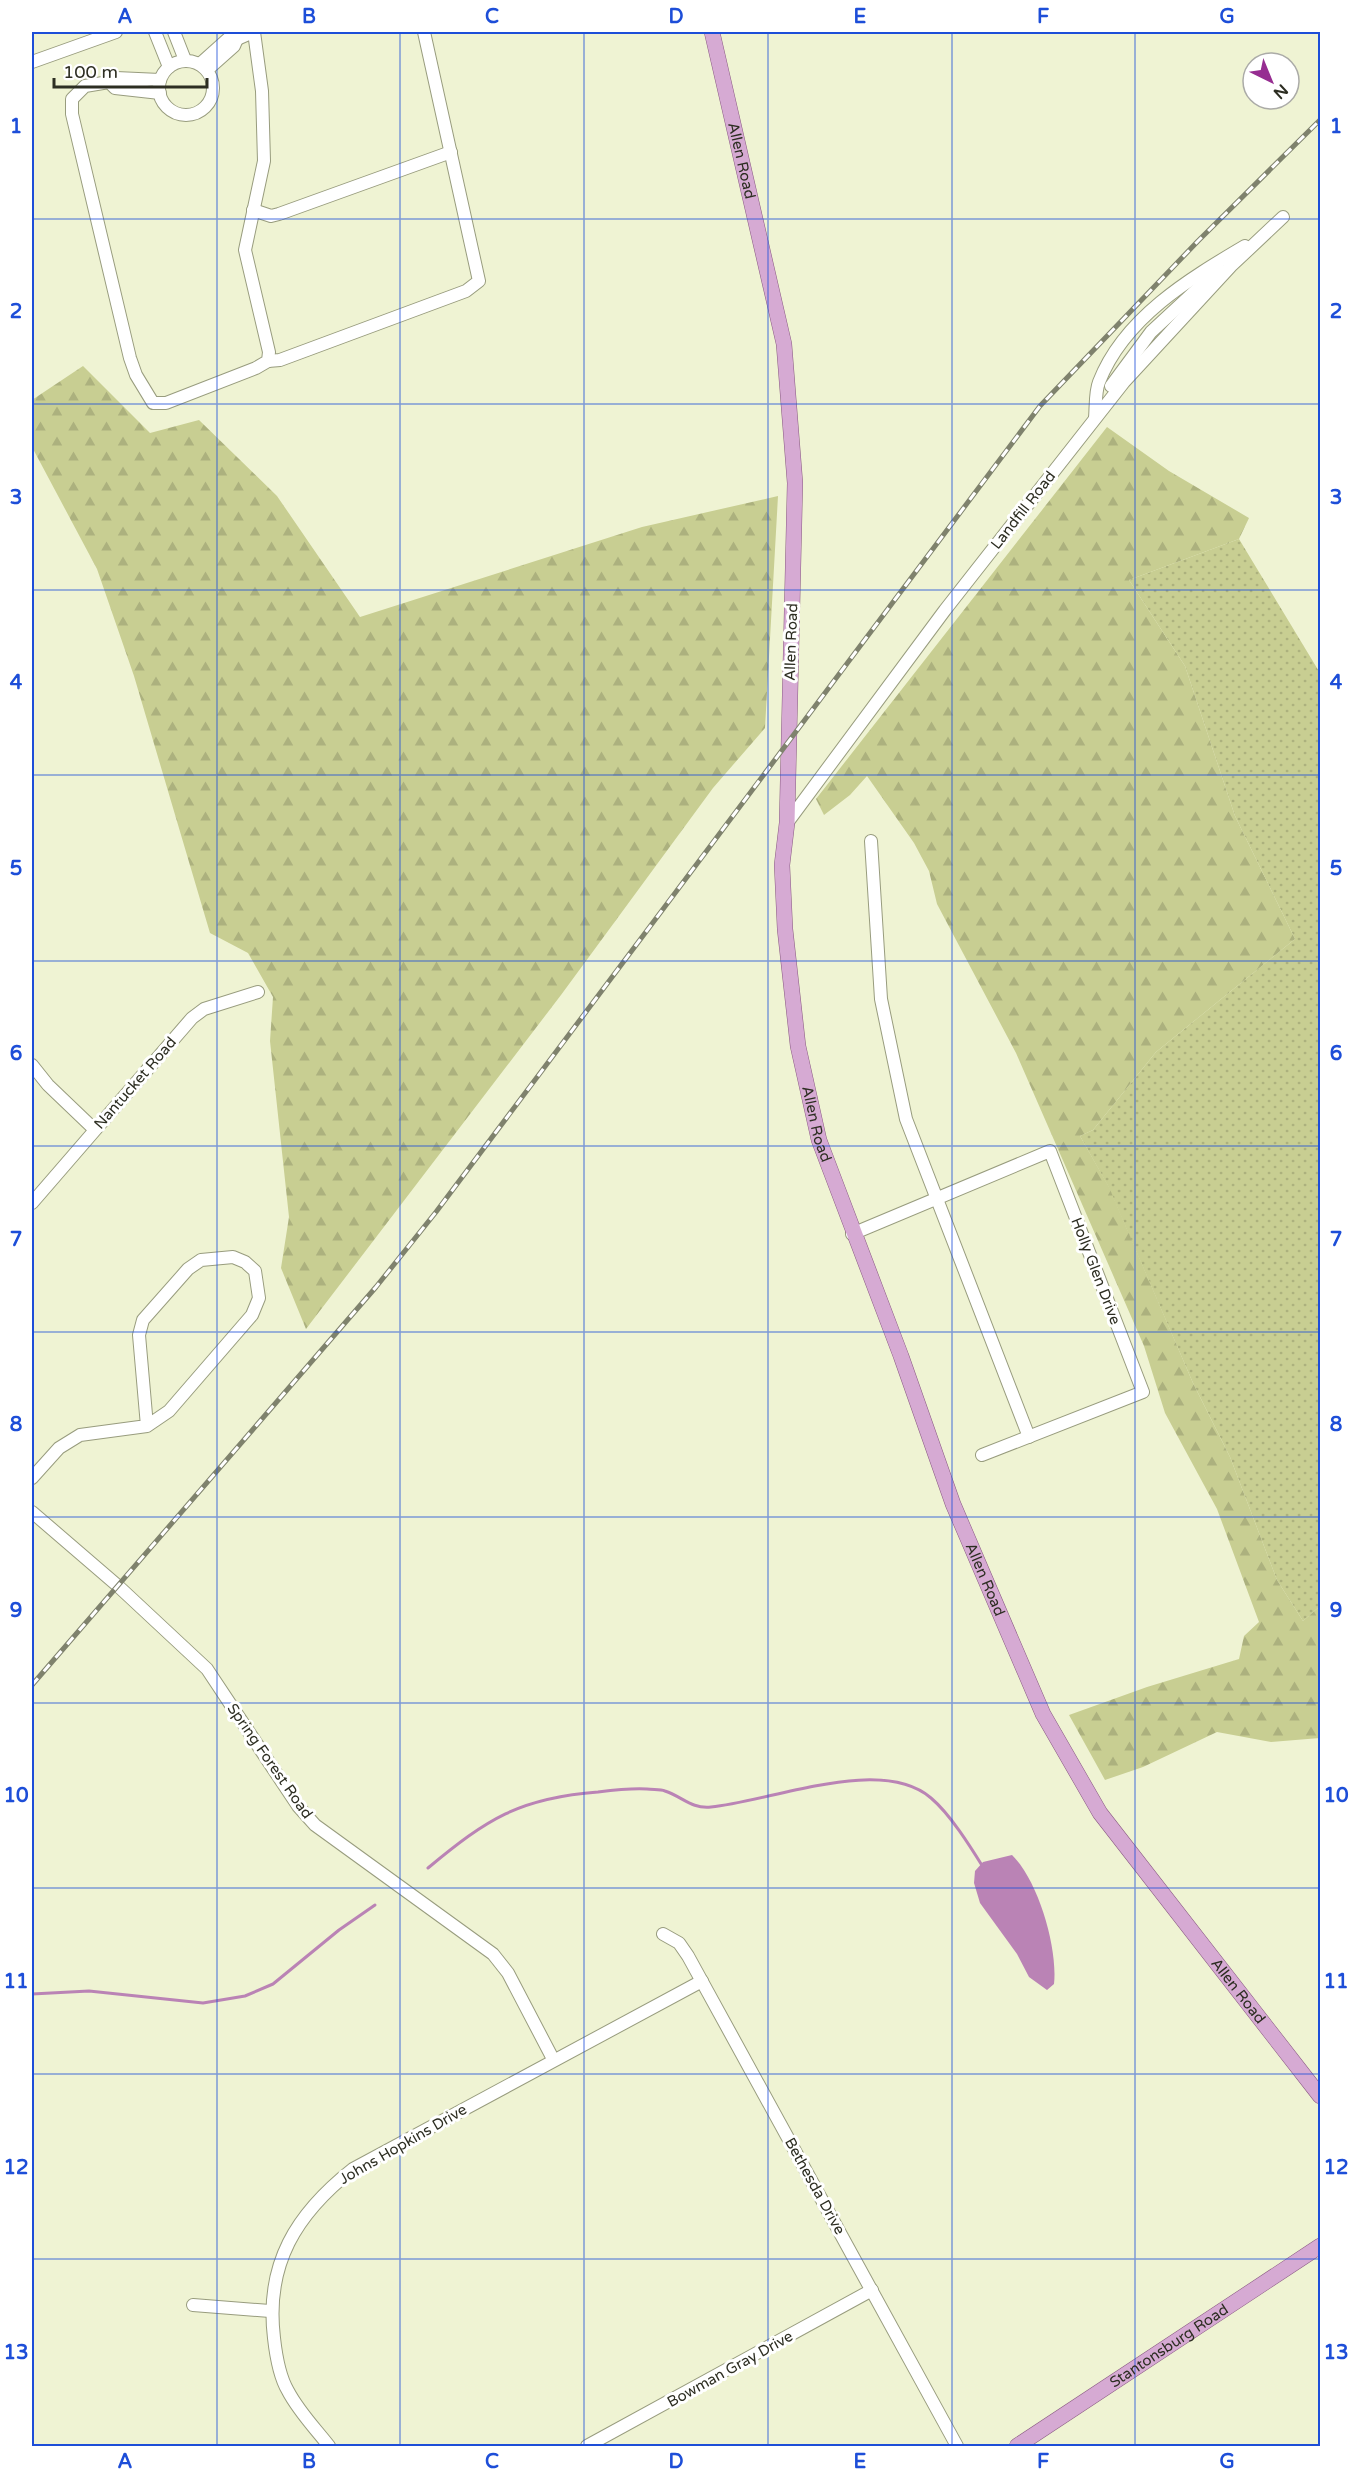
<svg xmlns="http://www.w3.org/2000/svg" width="1352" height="2478" font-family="'Varela Round',sans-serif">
<defs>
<pattern id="grass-dots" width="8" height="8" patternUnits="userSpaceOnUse" patternTransform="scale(1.5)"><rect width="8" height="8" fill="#c8ce92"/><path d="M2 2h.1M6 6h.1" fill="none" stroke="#acb17e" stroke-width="1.8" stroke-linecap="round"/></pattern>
<pattern id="forest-firs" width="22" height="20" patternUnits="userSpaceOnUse" patternTransform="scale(1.5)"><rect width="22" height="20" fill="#c8ce92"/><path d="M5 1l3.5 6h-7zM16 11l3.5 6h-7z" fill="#acb17e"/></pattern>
</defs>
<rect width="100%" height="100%" fill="#eff3d3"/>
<path fill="url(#grass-dots)" d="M1239,539L1320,673V1606L1303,1621L1277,1580L1230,1457L1193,1383L1108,1186L1080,1136L1093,1130L1156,1052L1295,939L1235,816L1185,666L1129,580Z"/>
<g fill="url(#forest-firs)">
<path d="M83,366L150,433L199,420L277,496L360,617L642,527L778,496L765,728L713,788L561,995L306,1329L281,1268L289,1217L270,1041L273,997L248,953L210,933L134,676L97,569L32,447V400Z"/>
<path d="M1107,427L1169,471L1249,518L1239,539L1129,580L1185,666L1235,816L1295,939L1156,1052L1093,1130L1080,1136L1109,1187L1193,1383L1230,1457L1277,1580L1303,1621L1320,1606V1738L1271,1742L1217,1732L1143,1767L1105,1780L1069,1715L1147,1687L1239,1659L1244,1636L1259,1622L1217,1509L1165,1413L1144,1346L1016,1053L937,904L929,871L914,843L867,776L850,795L824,815L816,799Z"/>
</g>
<path fill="#ba83b5" d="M1012,1855C1038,1880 1058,1948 1054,1984L1047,1990L1029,1977L1017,1954L980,1903L974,1883L975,1871L983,1862Z"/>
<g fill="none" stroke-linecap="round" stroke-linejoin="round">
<g stroke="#ba83b5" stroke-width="3">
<path d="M428,1868C487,1819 519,1798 598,1792C614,1790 631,1788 647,1789C653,1790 660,1789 665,1791C683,1797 691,1809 711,1807C772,1801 881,1755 931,1798C950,1814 970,1846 983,1867"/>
<path d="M32,1994L89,1991L203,2003L245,1996L273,1984L339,1930L375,1905"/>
</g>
<defs>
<g id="minor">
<path d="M155,32L169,67"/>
<path d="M174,32L185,60"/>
<circle cx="186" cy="88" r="27"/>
<path d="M32,62L116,32"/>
<path d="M200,64L229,38L237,39L253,32"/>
<path d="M207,70L234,46L237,39"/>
<path d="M109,82L85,86L72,99V114L130,358L136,375L153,403H166L256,368L268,361L269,352L245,250L264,161L262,91L254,32"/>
<path d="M160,93L115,88L109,82L116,78L160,80"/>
<path d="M253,210L271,216L279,214L451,152"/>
<path d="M268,361L280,360L466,291L479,281L424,32"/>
<path d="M1111,386L1151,332L1219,269"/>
<path d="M1095,418C1096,407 1095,392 1099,382C1124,318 1189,279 1245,246"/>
<path d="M787,823L945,610L1124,382L1231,266L1283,217"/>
<path d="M871,841L881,999L906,1119L1029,1437"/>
<path d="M32,1065L48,1085L94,1129"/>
<path d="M32,1203L192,1018L204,1009L258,992"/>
<path d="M852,1234L1050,1151L1143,1392L982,1455"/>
<path d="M32,1478L59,1448L80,1435L147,1426L169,1411L252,1315L259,1298L255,1271L245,1262L233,1257L201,1260L188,1269L143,1320L139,1335L147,1426"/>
<path d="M32,1512L118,1586L207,1669L298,1806L315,1825L493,1954L508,1973L553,2059"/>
<path d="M663,1934L679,1943L688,1956L957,2446"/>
<path d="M193,2305L270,2311"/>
<path d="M329,2446C315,2428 299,2412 288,2391C279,2376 276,2356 274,2338C265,2264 296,2214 353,2169L702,1981"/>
<path d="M587,2446L872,2290"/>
</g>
<g id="major">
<path id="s1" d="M712,32L784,344L795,483L787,823L782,865L785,929L798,1046L819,1140L901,1356L953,1504L1043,1714L1100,1813L1320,2096"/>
<path id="s2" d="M1017,2446L1320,2246"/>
</g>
</defs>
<use href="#minor" stroke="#989c7e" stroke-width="14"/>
<use href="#major" stroke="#895a82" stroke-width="16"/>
<use href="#minor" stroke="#fff" stroke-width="12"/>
<use href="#major" stroke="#d6aad3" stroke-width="15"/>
<defs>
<path id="rail" d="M32,1685L376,1287L436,1212L1040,406L1198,241L1320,120"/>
</defs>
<use href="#rail" stroke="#7f826d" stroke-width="5"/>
<use href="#rail" stroke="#fff" stroke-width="3" stroke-dasharray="9" stroke-linecap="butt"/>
</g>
<path fill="none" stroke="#1d4ed8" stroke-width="1.5" stroke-opacity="0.55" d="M217,32V2446M400,32V2446M584,32V2446M768,32V2446M952,32V2446M1135,32V2446M32,219H1320M32,404H1320M32,590H1320M32,775H1320M32,961H1320M32,1146H1320M32,1332H1320M32,1517H1320M32,1703H1320M32,1888H1320M32,2074H1320M32,2259H1320"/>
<g text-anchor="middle" stroke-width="6" stroke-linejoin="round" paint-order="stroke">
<g font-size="15" fill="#2d2e22" stroke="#fff">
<text dy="5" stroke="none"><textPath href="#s1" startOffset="132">Allen Road</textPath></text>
<text transform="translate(1023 510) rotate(-52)" y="5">Landfill Road</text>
<text transform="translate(791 642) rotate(-88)" y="5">Allen Road</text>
<text transform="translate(135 1083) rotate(-49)" y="5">Nantucket Road</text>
<text dy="5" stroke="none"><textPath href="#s1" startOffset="1104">Allen Road</textPath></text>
<text transform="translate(1096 1271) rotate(69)" y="5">Holly Glen Drive</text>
<text dy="5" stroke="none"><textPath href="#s1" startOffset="1590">Allen Road</textPath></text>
<text transform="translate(270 1761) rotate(55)" y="5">Spring Forest Road</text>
<text dy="5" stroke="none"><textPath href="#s1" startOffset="2076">Allen Road</textPath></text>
<text transform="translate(403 2144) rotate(-30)" y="5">Johns Hopkins Drive</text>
<text transform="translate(815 2186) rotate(61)" y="5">Bethesda Drive</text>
<text dy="5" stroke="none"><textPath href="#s2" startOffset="182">Stantonsburg Road</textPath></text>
<text transform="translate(730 2369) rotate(-29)" y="5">Bowman Gray Drive</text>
</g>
</g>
<rect width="1352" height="2478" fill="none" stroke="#ffffff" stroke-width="66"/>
<g transform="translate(1271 81) rotate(137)"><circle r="28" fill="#ffffff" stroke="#ababa7" stroke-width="1.5"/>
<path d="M0-4.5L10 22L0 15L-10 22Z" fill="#962d91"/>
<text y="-9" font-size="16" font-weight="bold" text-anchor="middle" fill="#2d2e22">N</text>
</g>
<path d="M54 78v9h153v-9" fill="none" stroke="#2d2e22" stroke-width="3"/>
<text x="63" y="78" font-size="18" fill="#2d2e22" stroke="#ffffff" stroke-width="4.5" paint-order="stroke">100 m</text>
<rect x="33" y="33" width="1286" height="2412" fill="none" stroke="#1d4ed8" stroke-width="2"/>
<g font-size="20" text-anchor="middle" font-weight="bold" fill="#1d4ed8">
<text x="125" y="23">A</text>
<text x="309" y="23">B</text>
<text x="492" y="23">C</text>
<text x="676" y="23">D</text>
<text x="860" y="23">E</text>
<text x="1043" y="23">F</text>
<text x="1227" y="23">G</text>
<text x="16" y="133">1</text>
<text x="1336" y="133">1</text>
<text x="16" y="318">2</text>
<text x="1336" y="318">2</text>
<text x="16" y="504">3</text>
<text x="1336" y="504">3</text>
<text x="16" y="689">4</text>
<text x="1336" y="689">4</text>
<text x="16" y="875">5</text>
<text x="1336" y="875">5</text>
<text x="16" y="1060">6</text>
<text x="1336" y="1060">6</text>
<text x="16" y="1246">7</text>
<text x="1336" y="1246">7</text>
<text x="16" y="1431">8</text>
<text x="1336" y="1431">8</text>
<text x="16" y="1617">9</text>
<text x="1336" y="1617">9</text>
<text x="16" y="1802">10</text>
<text x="1336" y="1802">10</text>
<text x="16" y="1988">11</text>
<text x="1336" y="1988">11</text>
<text x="16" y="2174">12</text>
<text x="1336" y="2174">12</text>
<text x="16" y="2359">13</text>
<text x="1336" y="2359">13</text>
<text x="125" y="2468">A</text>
<text x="309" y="2468">B</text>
<text x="492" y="2468">C</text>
<text x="676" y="2468">D</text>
<text x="860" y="2468">E</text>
<text x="1043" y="2468">F</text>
<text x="1227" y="2468">G</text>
</g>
</svg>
